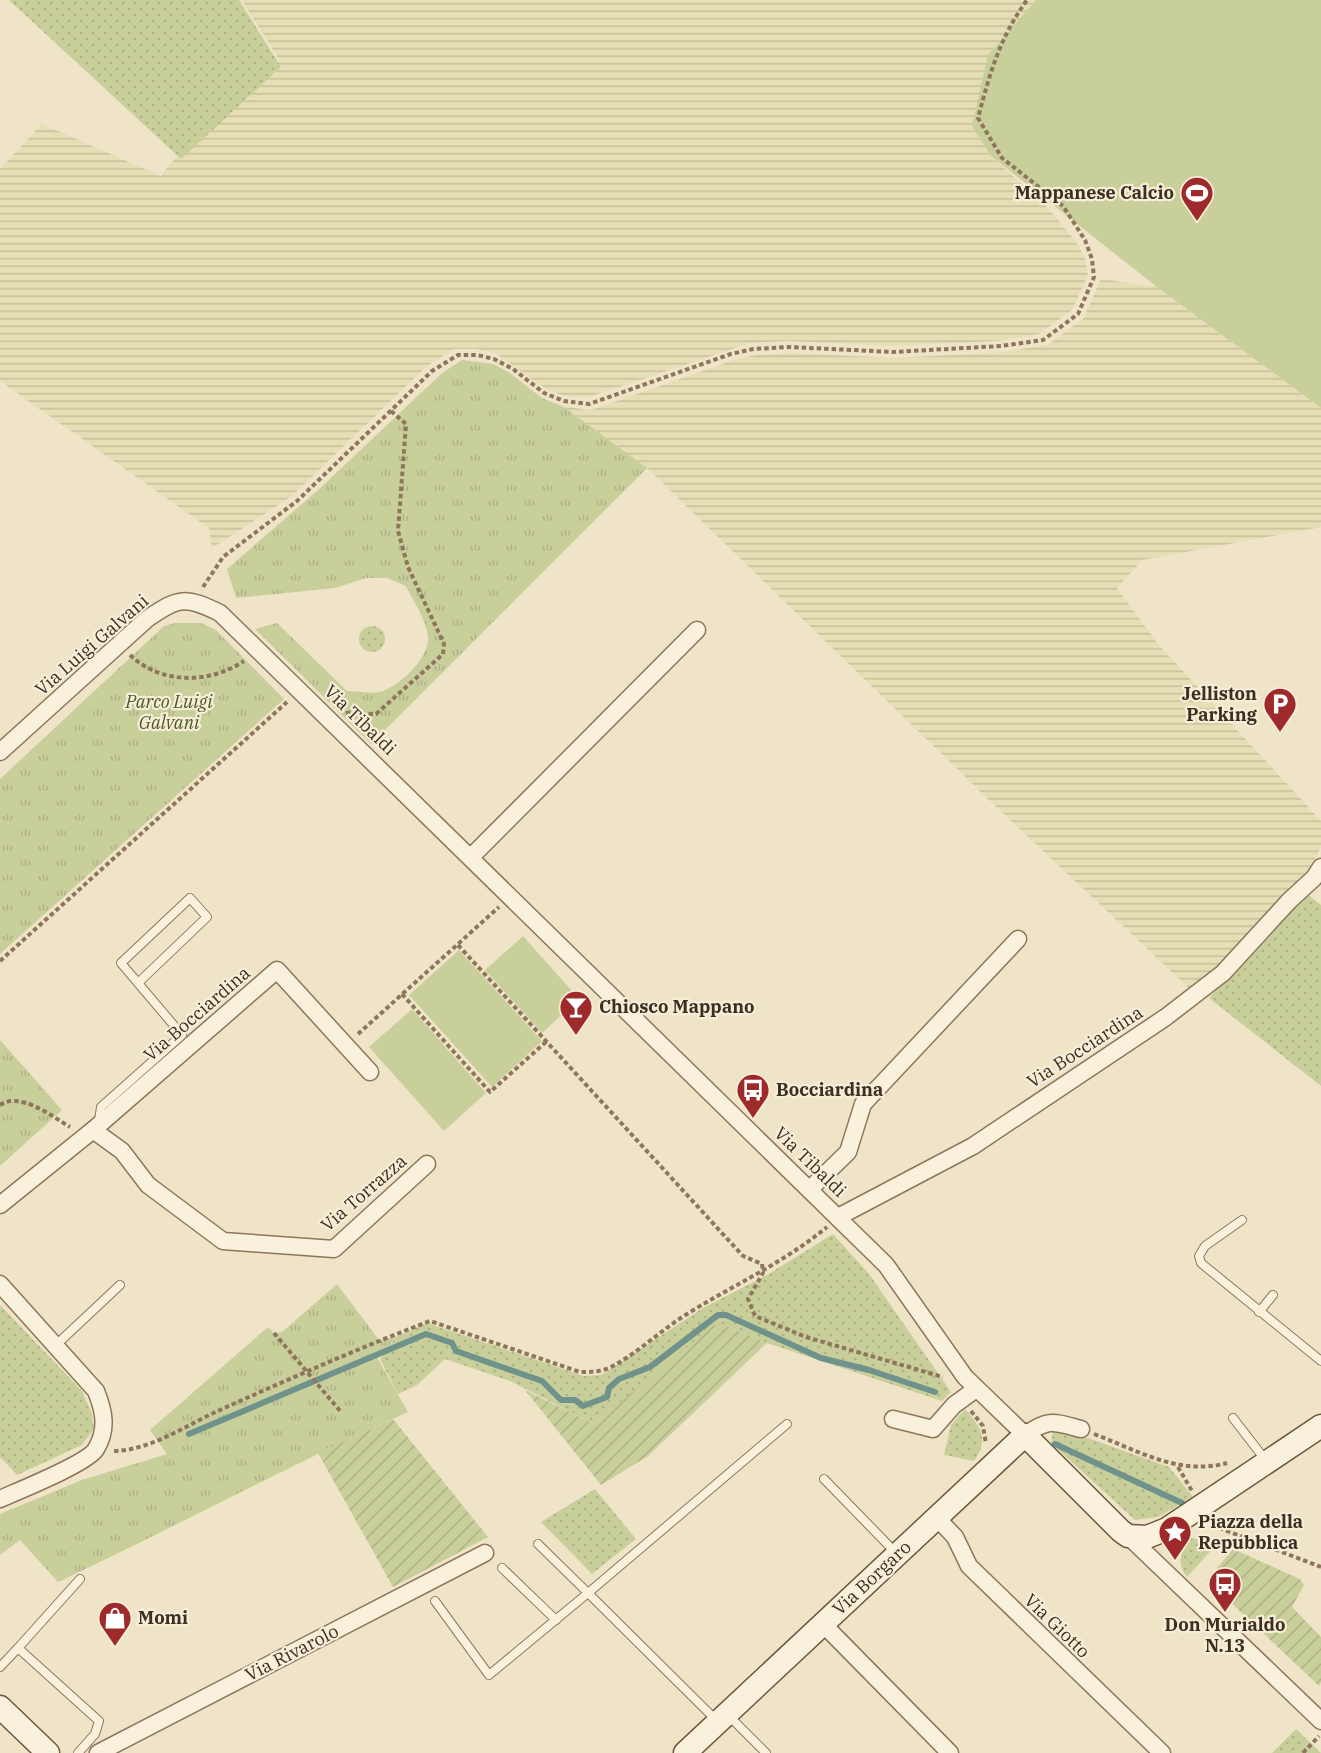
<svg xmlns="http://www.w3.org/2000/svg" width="1321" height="1753" font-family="'IBM Plex Serif',serif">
<defs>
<pattern id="farmland-rules" width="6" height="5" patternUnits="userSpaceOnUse" patternTransform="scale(1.5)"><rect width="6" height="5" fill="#e6deb5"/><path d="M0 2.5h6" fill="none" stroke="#c6bf9b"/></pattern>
<pattern id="grass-dots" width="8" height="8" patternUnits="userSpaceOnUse" patternTransform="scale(1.5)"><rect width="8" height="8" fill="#c9cf9b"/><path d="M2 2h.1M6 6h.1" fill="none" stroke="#aeb285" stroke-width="1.8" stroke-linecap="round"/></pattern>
<pattern id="park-tufts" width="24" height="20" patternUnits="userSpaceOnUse" patternTransform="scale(1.5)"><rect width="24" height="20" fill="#c9cf9b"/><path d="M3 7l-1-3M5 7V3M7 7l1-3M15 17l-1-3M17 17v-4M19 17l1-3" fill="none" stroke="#aeb285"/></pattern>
<pattern id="garden-furrows" width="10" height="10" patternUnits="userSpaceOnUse" patternTransform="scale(1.5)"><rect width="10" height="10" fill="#c9cf9b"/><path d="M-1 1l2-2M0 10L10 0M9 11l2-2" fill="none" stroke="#aeb285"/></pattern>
</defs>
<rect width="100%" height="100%" fill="#f0e4c8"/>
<g fill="url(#farmland-rules)">
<path d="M242,0H1036L988,55L991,156L1048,208L1076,242L1085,258L1088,275L1072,310L1039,334L998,341L891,346L788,341L750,343L586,398L564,396L546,389L495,353L476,349H454L427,366L292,496L212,548L209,528L0,381V169L42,124L161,176L176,157L280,61Z"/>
<path d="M1101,279L1157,287L1321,408V527L1142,560L1117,588L1158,644L1321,821V847L1309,870L1217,970L1189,988L990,801L647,468L564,407L591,410L734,360L756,355L793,353L895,358L1004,352L1047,345L1083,319Z"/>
</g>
<g fill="url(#grass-dots)">
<path d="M9,0H239L281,67L181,159Z"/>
<circle cx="372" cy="639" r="13"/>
<path d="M1306,893L1321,905V1086L1209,998Z"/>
<path d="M833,1234L869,1274L951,1392L942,1401L767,1343L727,1326H714L594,1424L510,1381L445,1359L417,1385L398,1394L380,1359L396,1337L427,1323L584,1376L601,1375L703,1308L767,1275Z"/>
<path d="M0,1305L82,1391L92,1414L94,1429L82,1445L17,1475L0,1457Z"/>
<path d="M965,1409C980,1426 990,1439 974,1461L944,1455L951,1425Z"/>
<path d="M1063,1429L1169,1467L1193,1497L1158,1517L1135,1520L1051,1443L1053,1432Z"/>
<path d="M595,1489L636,1539L592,1574L541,1522Z"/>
<path d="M1188,1537L1218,1543L1187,1577C1176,1564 1181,1552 1188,1537Z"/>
<path d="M1296,1729L1321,1753H1272Z"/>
</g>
<g fill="url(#park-tufts)">
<path d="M462,360L493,364L510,373L542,398L564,407L647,468L371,744L255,629L277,623L347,691C357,691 370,694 380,692C399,686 424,663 428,642C430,625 413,601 406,586L387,578H366L335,588L236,598L227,569L318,490L442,373Z"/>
<path d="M175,623H201L216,630L284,699L0,954V779L164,626Z"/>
<path d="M0,1040L62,1110L0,1166Z"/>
<path d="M337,1284L379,1340L396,1337L378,1359L408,1412C289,1465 176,1527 58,1582L20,1540L0,1555V1514L82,1480L167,1454L150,1430L268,1327L274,1333L282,1332Z"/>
</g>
<g fill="url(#garden-furrows)">
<path d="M714,1325L727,1326L767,1343L648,1456L601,1485L525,1390L594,1424Z"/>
<path d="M393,1419L488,1537L393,1587L318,1453Z"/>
<path d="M1233,1549L1300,1579L1304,1585L1292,1607L1321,1637V1682L1319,1686L1207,1580Z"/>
</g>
<g fill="#c9cf9b">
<path d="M1036,0H1321V408L1157,287L991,156L972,126L988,55Z"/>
<path d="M523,936L579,999L542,1033L485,970Z"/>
<path d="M459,950L542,1041L492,1087L409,995Z"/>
<path d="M412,1009L486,1093L444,1131L369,1047Z"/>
</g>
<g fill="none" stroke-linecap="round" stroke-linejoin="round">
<g stroke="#6f938a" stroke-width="6">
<path d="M189,1434L426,1334L452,1343L456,1351L542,1381L561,1400H575L583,1406L607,1397L609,1388L619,1379L650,1367L718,1315H726L821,1358L869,1370L935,1392"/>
<path d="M1055,1444L1182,1503"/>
</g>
<defs>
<g id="lane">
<path d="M99,1121L101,1107L182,1035L121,963L190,898L207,917L138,983"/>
<path d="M1242,1220L1205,1246L1199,1256L1201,1263L1321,1361"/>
<path d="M1259,1312L1273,1295"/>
<path d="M56,1345L120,1285"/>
<path d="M1233,1418L1267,1462"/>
<path d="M824,1479L897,1554"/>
<path d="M502,1568L556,1620"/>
<path d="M435,1601L489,1675L588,1593L538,1544"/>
<path d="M0,1667L18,1648"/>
<path d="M729,1716L766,1753"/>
<path d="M717,1721L588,1593L787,1424"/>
<path d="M78,1753L95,1734L99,1721L18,1648L80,1579"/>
</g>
<g id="street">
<path d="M0,752L147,619C179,597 185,596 220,613L886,1265L965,1377L1025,1435C1049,1418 1054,1422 1081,1429"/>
<path d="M471,857L697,630"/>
<path d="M93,1130L277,970L370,1072"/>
<path d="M810,1189L848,1152L863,1104L1018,939"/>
<path d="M0,1205L93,1130L122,1151L148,1185L223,1241L334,1249L427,1164"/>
<path d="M838,1217L973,1146L1166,1017L1223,973L1289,901L1314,878L1321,867"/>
<path d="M0,1284L96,1391C104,1411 108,1429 96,1449C88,1463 18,1491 0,1499"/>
<path d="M893,1419L933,1429L954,1405L976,1389"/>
<path d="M937,1518L955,1537L969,1566L1162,1753"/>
<path d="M1128,1536L1321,1721"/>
<path d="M823,1624L950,1753"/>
<path d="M98,1753L485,1553"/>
</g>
<g id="secondary">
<path d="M0,1707L48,1753"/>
<path d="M685,1753L1025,1435L1121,1531L1128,1536L1147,1537L1167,1529L1321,1426"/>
</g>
</defs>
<use href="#lane" stroke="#8d765c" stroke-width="10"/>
<use href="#street" stroke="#8d765c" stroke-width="19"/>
<use href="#secondary" stroke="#6f573f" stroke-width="25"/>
<g stroke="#8d765c" stroke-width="4" stroke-dasharray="4.5 3" stroke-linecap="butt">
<path d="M203,587L223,557L297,501L432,371L458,355H477L494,359L513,369L544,393L564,401L589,404L731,354L753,349L790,347L893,352L1001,346L1043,340L1078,314L1094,277L1092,259L1085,240L1063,206L1002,158L978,118C990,73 999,39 1027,0"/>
<path d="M130,655C162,685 209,684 244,661"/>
<path d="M346,713L376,714L443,654L444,644L408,567L398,531L406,424L391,411"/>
<path d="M458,945L743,1256L762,1264L763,1273L748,1299L755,1316L806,1337L943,1377"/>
<path d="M0,961L287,702"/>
<path d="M402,994L490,1092L547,1041"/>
<path d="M358,1034L499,907"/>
<path d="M0,1105C20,1091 53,1117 70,1127"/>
<path d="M274,1333L341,1412"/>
<path d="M971,1411L983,1426L986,1444"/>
<path d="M1094,1434C1139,1451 1179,1476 1227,1463"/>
<path d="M114,1451C152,1450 186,1425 220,1410C289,1379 359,1348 430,1321L580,1372C591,1372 600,1372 611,1367C638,1353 661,1330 687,1314C735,1284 782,1264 827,1227"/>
<path d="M1178,1467L1192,1491"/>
<path d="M1215,1521L1222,1529L1321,1567"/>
<path d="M1303,1753L1319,1736"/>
</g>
<use href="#lane" stroke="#faf1dc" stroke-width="8"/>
<use href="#street" stroke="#faf1dc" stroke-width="16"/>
<use href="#secondary" stroke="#faf1dc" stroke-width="22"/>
</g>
<defs>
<symbol id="stadium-pin" viewBox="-11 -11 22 30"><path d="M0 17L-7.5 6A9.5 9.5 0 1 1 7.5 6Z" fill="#9e2a2b" stroke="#f7eed8"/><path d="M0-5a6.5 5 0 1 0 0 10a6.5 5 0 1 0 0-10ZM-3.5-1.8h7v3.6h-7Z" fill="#fff"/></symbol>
<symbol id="parking-pin" viewBox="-11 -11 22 30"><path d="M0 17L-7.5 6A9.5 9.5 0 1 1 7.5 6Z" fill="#9e2a2b" stroke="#f7eed8"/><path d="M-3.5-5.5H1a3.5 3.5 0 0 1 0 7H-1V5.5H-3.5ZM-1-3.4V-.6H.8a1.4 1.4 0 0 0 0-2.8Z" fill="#fff"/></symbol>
<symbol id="bar-pin" viewBox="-11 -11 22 30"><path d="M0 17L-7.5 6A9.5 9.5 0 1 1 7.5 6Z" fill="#9e2a2b" stroke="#f7eed8"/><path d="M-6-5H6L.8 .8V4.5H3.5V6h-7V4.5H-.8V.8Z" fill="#fff"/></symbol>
<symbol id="bus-pin" viewBox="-11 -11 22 30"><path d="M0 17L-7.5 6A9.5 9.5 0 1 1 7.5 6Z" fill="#9e2a2b" stroke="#f7eed8"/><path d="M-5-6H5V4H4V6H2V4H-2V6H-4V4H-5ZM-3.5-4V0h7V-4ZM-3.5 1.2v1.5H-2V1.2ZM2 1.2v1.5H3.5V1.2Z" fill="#fff"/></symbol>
<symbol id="sight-pin" viewBox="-11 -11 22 30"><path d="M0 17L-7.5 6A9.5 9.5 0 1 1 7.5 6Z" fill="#9e2a2b" stroke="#f7eed8"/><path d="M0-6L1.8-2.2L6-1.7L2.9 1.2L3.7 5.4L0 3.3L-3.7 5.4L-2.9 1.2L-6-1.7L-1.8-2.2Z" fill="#fff"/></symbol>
<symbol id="shop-pin" viewBox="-11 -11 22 30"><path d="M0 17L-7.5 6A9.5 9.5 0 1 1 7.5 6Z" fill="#9e2a2b" stroke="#f7eed8"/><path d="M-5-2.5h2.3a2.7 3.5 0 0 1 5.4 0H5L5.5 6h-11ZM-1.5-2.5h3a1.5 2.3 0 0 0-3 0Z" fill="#fff"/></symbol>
</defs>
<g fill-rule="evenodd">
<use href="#stadium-pin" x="1178" y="174" width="38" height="52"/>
<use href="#parking-pin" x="1261" y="685" width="38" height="52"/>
<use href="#bar-pin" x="557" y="988" width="38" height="52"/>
<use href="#bus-pin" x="734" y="1071" width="38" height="52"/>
<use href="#sight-pin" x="1156" y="1513" width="38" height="52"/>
<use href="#bus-pin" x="1206" y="1565" width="38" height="52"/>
<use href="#shop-pin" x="96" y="1599" width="38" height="52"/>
</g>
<g text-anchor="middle" stroke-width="4.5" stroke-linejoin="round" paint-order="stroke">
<g font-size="18" font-weight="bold" fill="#3d2e20" stroke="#f7eed8" text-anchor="start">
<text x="1174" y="199" text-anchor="end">Mappanese Calcio</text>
<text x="1257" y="700" text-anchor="end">Jelliston<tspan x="1257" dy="21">Parking</tspan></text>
<text x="599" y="1013">Chiosco Mappano</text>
<text x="776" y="1096">Bocciardina</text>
<text x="1198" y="1528">Piazza della<tspan x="1198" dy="21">Repubblica</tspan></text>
<text x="138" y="1624">Momi</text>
<text x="1225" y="1631" text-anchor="middle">Don Murialdo<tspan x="1225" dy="21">N.13</tspan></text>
</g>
<g font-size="18" fill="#3d2e20" stroke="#f7eed8">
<text transform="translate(92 645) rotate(-41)" y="6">Via Luigi Galvani</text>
<text transform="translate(360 720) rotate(44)" y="6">Via Tibaldi</text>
<text transform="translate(197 1014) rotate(-41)" y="6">Via Bocciardina</text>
<text transform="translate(1085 1047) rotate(-33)" y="6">Via Bocciardina</text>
<text transform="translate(810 1162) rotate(44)" y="6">Via Tibaldi</text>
<text transform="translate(364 1193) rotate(-41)" y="6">Via Torrazza</text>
<text transform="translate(872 1578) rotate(-43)" y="6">Via Borgaro</text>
<text transform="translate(1057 1626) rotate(44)" y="6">Via Giotto</text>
<text transform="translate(292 1653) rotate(-27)" y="6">Via Rivarolo</text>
</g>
<g font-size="18" font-style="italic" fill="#4d5a26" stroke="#f7eed8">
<text x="169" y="708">Parco Luigi<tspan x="169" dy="21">Galvani</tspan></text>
</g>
</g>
</svg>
